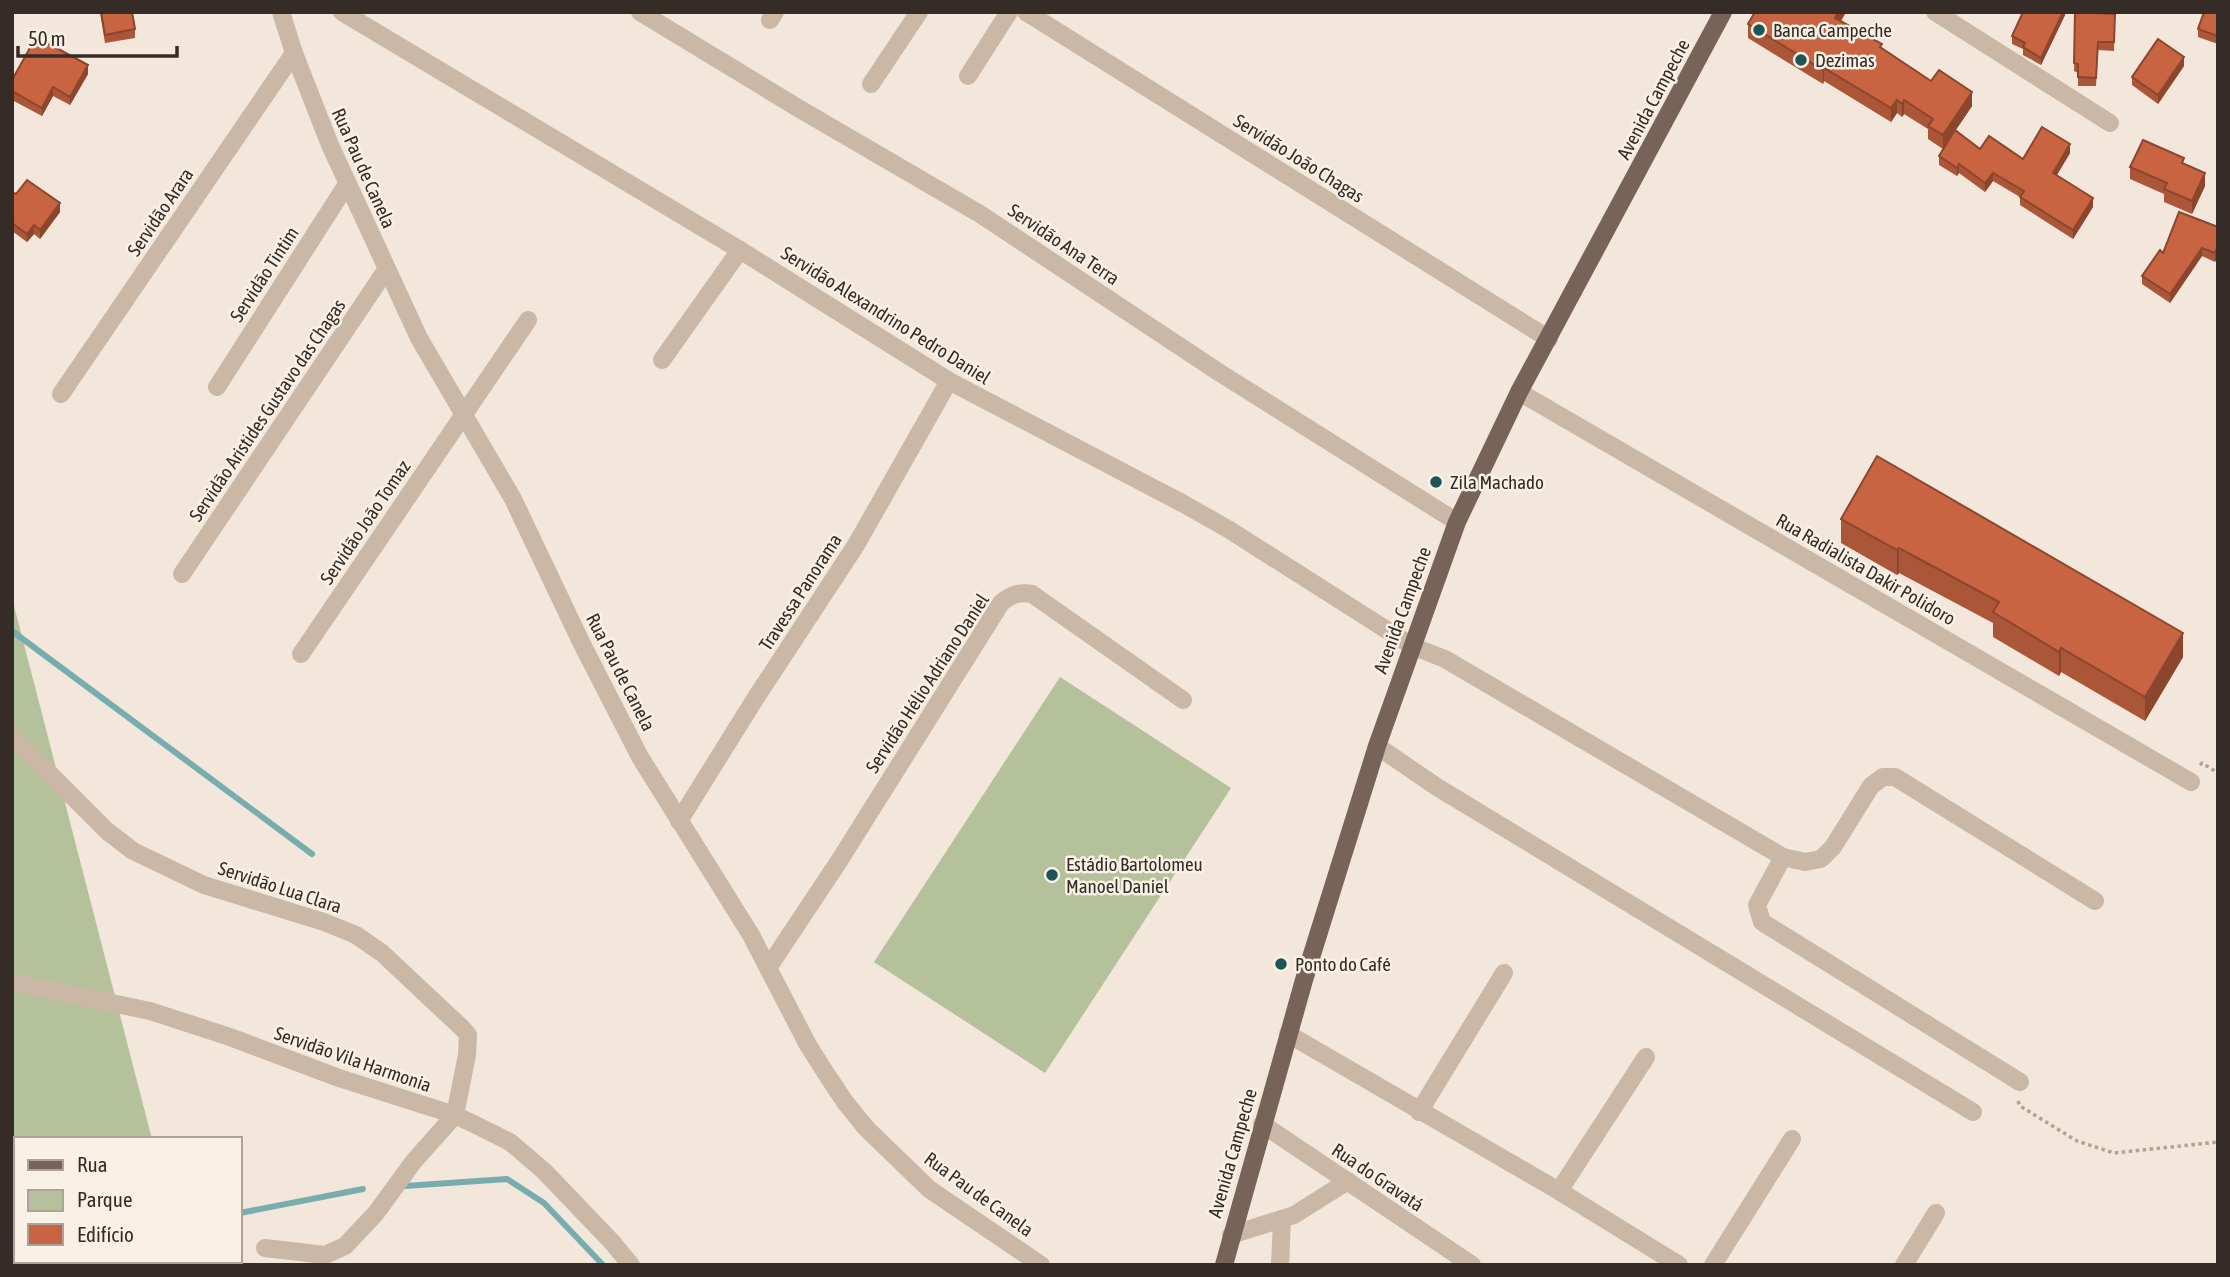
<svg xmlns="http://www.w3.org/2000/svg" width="2230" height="1277" font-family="'Asap Condensed',sans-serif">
<rect width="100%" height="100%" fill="#f2e7da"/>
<g fill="#b4c19a">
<path d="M12,598L152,1139H16V1261H114L112,1265H12Z"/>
<path d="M1060,677L1231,788L1045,1073L874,962Z"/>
</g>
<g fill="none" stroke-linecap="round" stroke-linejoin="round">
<g stroke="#78adb0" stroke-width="6">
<path d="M12,631L312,854"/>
<path d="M405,1186L507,1179L544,1203L603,1265"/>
<path d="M240,1213L363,1189"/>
<path d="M84,1265L92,1261"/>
</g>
<g stroke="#b6a190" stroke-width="3.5" stroke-dasharray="3.5 3.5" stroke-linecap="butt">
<path d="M2200,765L2202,763L2218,773"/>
<path d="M2018,1101L2020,1106L2077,1141L2114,1153L2218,1142"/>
</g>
<g stroke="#cab7a6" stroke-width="18">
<path d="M281,12L294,53L330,145L419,338L513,499L582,644L640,757L751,935L808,1045L827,1075L845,1102L866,1128L929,1189L1041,1265"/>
<path d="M342,12L740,250L949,381L1182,503L1228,529L1412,646L1445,659L1783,857L1757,905L1762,922L2020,1082"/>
<path d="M640,12L798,108L980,214L1220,373L1457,522"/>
<path d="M1026,12L1549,339"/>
<path d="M1935,12L2110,123"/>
<path d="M770,20L775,12"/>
<path d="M968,76L1009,12"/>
<path d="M871,84L919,12"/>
<path d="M662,360L740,250"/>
<path d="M217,387L347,184"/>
<path d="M1519,392L2191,782"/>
<path d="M61,394L294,53"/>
<path d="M182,574L386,270"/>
<path d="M301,654L528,320"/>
<path d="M12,736L107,831L133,851L204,885L324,922L356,935L382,953L462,1028L468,1035L467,1055L455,1115L414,1161L376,1213L345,1246L325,1255L265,1248"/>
<path d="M1377,746L1437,787L1973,1112"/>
<path d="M679,821L755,699L856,545L949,381"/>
<path d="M1783,857L1805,862L1821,859L1833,847L1871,786L1883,777H1895L2095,901"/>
<path d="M768,968L841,858L1001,603C1012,594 1019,592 1032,594L1183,700"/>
<path d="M12,982L150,1011L230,1037L339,1078L455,1115L482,1128L510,1142L544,1171L612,1242L631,1265"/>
<path d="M1288,1034L1559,1191L1679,1265"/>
<path d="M1419,1112L1504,973"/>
<path d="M1262,1124L1472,1265"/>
<path d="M1559,1191L1646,1057"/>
<path d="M1231,1235L1294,1215L1348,1181"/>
<path d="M1280,1265L1282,1219"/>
<path d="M1713,1265L1792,1139"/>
<path d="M1904,1265L1936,1213"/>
</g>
<path stroke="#786358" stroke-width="18" d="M1224,1265L1304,980L1377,746L1457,522L1519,392L1723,12"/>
</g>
<g fill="#ac5639">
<path d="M100,12H132L135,29V38L105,43Z"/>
<path d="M1755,12H1846L1841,21L1931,81L1972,106L1955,131L1980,149L2023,159L2070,153L2057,175L2093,207L2073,239L2020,205V197L1993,181L1985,192L1959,173L1957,176L1939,165V156L1943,149L1928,139V129L1904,114L1902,117L1897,113L1891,122L1824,81L1823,84L1748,38V24Z"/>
<path d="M2065,12V15L2041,65L2023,55V49L2012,44V36Z"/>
<path d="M2075,12L2115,14L2114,51L2098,50L2096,86H2078V73L2074,71Z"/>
<path d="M2218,12V44L2198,37V29Z"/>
<path d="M2184,66L2158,104L2132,85V77Z"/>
<path d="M88,74L70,105L53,96L42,116L12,100V80Z"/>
<path d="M2184,164L2205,186L2192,214L2164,202V194L2130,179V167Z"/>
<path d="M12,192L16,194L60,212L40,239L34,234L27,242L12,231Z"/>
<path d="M2218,227V255L2215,262L2202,256L2170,303L2142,284V276L2163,253Z"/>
<path d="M1841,519L2183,657L2145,721L2061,672L2059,676L1993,637V623L1899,573L1897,575L1841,543Z"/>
</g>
<g fill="#8c462e">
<path d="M1838,12H1846L1835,31V18Z"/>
<path d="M2063,12H2065V15L2041,65V58Z"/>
<path d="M2184,57V66L2158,104V95Z"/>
<path d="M88,65V74L70,105V97Z"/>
<path d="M1824,68V81L1823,84V70Z"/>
<path d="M53,87V96L42,116V108Z"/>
<path d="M1972,92V106L1943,149V135Z"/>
<path d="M1897,100V113L1891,122V108Z"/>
<path d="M1904,100V114L1902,117V104Z"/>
<path d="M2070,144V153L2053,181V173Z"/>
<path d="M1959,164V173L1957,176V168Z"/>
<path d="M1993,173V181L1985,192V183Z"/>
<path d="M2205,173V186L2192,214V201Z"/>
<path d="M2093,198V207L2073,239V230Z"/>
<path d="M60,203V212L40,239V230Z"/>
<path d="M34,225V234L27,242V234Z"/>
<path d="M2218,246V255L2215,262V253Z"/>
<path d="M2202,248V256L2170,303V294Z"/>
<path d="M1899,548V573L1897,575V550Z"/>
<path d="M2183,633V657L2145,721V697Z"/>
<path d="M2061,648V672L2059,676V652Z"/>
</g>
<g fill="#c86442" stroke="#8c462e" stroke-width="2">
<path d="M101,12H132L135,29L105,35Z"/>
<path d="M1755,12H1838L1835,18L1882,44L1880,47L1931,81L1939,70L1972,92L1943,135L1928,126L1933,119L1904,100L1902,104L1897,100L1891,108L1824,68L1823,70L1748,24Z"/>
<path d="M2023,12H2063L2041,58L2023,47L2025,43L2012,36Z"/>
<path d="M2075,12L2115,14L2114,42H2098L2096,78L2078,77V64L2074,63Z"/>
<path d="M2204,12H2218V36L2198,29Z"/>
<path d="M36,37L88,65L70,97L53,87L42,108L12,91V80Z"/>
<path d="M2158,39L2184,57L2158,95L2132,77Z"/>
<path d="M2042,127L2070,144L2053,173L2093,198L2073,230L2020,197L2024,191L1993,173L1985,183L1959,164L1957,168L1939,156L1955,130L1980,149L1989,136L2023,159Z"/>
<path d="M2143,140L2184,158L2182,163L2205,173L2192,201L2164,189L2167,183L2130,167Z"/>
<path d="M27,180L60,203L40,230L34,225L27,234L12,223V192L16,194Z"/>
<path d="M2179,212L2218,227V246L2215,253L2202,248L2170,294L2142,276L2160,250L2163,253Z"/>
<path d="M1877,456L2183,633L2145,697L2061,648L2059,652L1993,612L1999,602L1899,548L1897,550L1841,519Z"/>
</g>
<g fill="#1c5458" stroke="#faf1e6" stroke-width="2.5">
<circle cx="1759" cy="30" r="7"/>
<circle cx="1801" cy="60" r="7"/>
<circle cx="1436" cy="482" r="7"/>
<circle cx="1052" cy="875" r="7"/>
<circle cx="1281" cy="964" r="7"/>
</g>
<g text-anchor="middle" stroke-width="5" stroke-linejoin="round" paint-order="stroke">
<g font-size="19" fill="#362c27" stroke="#faf1e6" text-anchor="start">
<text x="1773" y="37">Banca Campeche</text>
<text x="1815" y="67">Dezimas</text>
<text x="1450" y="489">Zila Machado</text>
<text x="1066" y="871">Estádio Bartolomeu<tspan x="1066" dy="22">Manoel Daniel</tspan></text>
<text x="1295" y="971">Ponto do Café</text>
</g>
<g font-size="19" fill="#362c27" stroke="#faf1e6">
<text transform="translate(1653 99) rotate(-62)" y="7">Avenida Campeche</text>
<text transform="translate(1299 158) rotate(32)" y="7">Servidão João Chagas</text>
<text transform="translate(364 168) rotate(66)" y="7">Rua Pau de Canela</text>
<text transform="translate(160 212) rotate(-56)" y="7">Servidão Arara</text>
<text transform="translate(1064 244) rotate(34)" y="7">Servidão Ana Terra</text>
<text transform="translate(264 274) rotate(-57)" y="7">Servidão Tintim</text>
<text transform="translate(886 315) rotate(32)" y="7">Servidão Alexandrino Pedro Daniel</text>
<text transform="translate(267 410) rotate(-56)" y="7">Servidão Aristides Gustavo das Chagas</text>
<text transform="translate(365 522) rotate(-56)" y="7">Servidão João Tomaz</text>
<text transform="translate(1866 569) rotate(30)" y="7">Rua Radialista Dakir Polidoro</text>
<text transform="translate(800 592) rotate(-57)" y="7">Travessa Panorama</text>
<text transform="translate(1402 610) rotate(-70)" y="7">Avenida Campeche</text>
<text transform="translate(621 672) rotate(63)" y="7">Rua Pau de Canela</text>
<text transform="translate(927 683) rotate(-57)" y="7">Servidão Hélio Adriano Daniel</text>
<text transform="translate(280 887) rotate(18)" y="7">Servidão Lua Clara</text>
<text transform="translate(353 1059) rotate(19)" y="7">Servidão Vila Harmonia</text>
<text transform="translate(1232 1153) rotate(-74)" y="7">Avenida Campeche</text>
<text transform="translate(1378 1177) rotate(34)" y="7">Rua do Gravatá</text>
<text transform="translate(979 1194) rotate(36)" y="7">Rua Pau de Canela</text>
</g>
</g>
<rect width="2230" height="1277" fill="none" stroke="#362c27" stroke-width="28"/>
<rect x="14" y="1137" width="228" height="126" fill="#faf1e6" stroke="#aca29a" stroke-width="2"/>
<rect x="28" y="1160" width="35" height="10" fill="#786358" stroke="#aca29a" stroke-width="2"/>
<text x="77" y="1172" font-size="21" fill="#362c27">Rua</text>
<rect x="28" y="1190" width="35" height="21" fill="#b4c19a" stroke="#aca29a" stroke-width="2"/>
<text x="77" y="1207" font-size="21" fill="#362c27">Parque</text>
<rect x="28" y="1224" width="35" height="21" fill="#c86442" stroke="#aca29a" stroke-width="2"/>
<text x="77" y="1242" font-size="21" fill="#362c27">Edifício</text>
<path d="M18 46v10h159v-10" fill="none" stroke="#362c27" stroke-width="3.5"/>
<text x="28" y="46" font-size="21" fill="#362c27" stroke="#faf1e6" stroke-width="5" paint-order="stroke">50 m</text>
</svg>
